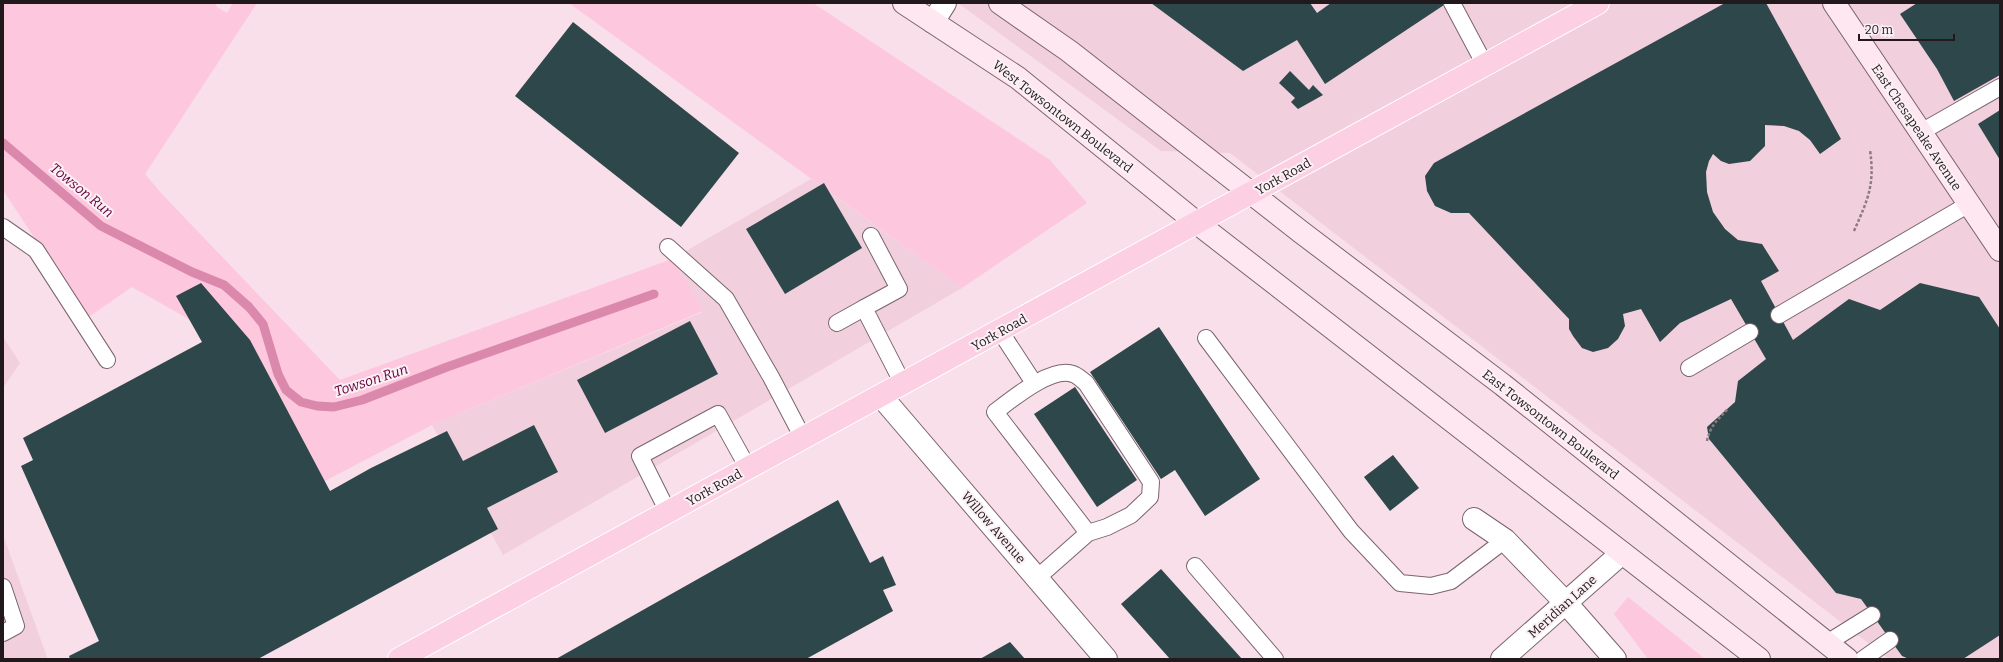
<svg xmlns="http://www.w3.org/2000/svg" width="2003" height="662" font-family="Bitter,serif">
<rect width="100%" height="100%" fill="#f9dfe9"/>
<g fill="#f1cfdc">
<path d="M958,3H2000V659H1889L1230,153L1161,151Z"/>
<path d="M811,179L962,288L503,555L432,425L703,312L672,259Z"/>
<path d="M3,337L20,363L3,388Z"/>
<path d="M3,535L47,657L44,659H3Z"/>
</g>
<g fill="#fdc7dd">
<path d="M3,3H215L217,7L227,13L233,3H257L145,174L161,193L340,380L672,259L703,311L432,425L323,482L254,356L132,287L87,318L3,190Z"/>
<path d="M569,3H813L1050,160L1087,203L962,288Z"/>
<path d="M1628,597L1705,659H1648L1614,614Z"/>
</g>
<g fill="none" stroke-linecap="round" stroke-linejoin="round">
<path stroke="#da88ac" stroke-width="9" d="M3,143L101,226L192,272L224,285L249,307L263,324L278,374L286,390L301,402L317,406L334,407L362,400L447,367L654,294"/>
</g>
<g fill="#2d474a">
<path d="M1151,3H1310L1317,13L1331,3H1447L1325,84L1297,40L1243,71Z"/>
<path d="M1725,3H1766L1841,139L1820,154L1810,140L1799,131L1784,126L1765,125V146L1750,161L1729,164L1721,161L1713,154L1709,161L1706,172L1707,192L1713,212L1725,229L1738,240L1762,244L1779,271L1761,281L1793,340L1849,299L1880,310L1920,283L1979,297L2000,329V635L1963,659H1909L1902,656L1861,599L1836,593L1709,439L1707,427L1735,402L1738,381L1766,359L1731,299L1680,323L1660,342L1641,309L1623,314L1625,326L1618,339L1608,348L1593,352L1582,348L1573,336L1569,329V319L1469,213H1451L1435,206L1427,191L1425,176L1434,163Z"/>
<path d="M1917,3H2000V75L1954,101L1937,69L1900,14Z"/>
<path d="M573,22L739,153L681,227L515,96Z"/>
<path d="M1290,71L1309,90L1313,85L1323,95L1298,109L1291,102L1295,98L1279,83Z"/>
<path d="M2000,110V160L1978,124Z"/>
<path d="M824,183L862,248L785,294L746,229Z"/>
<path d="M201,283L250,340L330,491L371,468L447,431L463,461L534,425L558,472L487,508L498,529L258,659H70L69,656L99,641L21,466L33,460L23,438L202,342L176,296Z"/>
<path d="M690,321L718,374L605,433L577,380Z"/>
<path d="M1159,327L1260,479L1205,516L1175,470L1161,479L1090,372Z"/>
<path d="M1075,387L1137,480L1097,507L1034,414Z"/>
<path d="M1393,455L1419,488L1390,511L1364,477Z"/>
<path d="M838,500L870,563L883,556L896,585L883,590L893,611L806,659H556Z"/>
<path d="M1161,569L1242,659H1170L1121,604Z"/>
<path d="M1010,642L1025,659H980Z"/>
</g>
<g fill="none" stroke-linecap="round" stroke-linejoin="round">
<defs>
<g id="lane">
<path d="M1452,3L1485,65"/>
<path d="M1921,132L2000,87"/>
<path d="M3,227L36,250L107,360"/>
<path d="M871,236L899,289L864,308L903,384"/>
<path d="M668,247L726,299L771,377L803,438"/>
<path d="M1779,315L1969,204"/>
<path d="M837,323L864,308"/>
<path d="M1000,331L1034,383"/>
<path d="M1206,338L1351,531L1400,583L1431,586L1451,581L1505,540"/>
<path d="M1689,368L1750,332"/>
<path d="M668,512L640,456L718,414L748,468"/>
<path d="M1195,566L1275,659"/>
<path d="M1037,578L1088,533L1107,527L1131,515L1150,497L1151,482L1086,383C1082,380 1077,375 1073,374C1051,366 1011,400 995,412L1088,533"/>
<path d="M3,587L16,626L3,633"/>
<path d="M1827,643L1872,615"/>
<path d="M1863,659L1890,640"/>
</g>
<g id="street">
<path d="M933,22L945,3"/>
<path d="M881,396L1106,659"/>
<path d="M1474,519L1505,540L1566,603L1615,659"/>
<path d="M1502,659L1622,553"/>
</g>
<g id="secondary">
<path d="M904,3L1018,78L1197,223L1759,659"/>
<path d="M1000,3L1069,51L1301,232L1503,385L1847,659"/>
<path d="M1834,3L2000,250"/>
</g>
<path id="primary" d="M399,659L1598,3"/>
</defs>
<use href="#lane" stroke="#7a646d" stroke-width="18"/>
<use href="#street" stroke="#7a646d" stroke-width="24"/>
<use href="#secondary" stroke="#7a646d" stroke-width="24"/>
<use href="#primary" stroke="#fff" stroke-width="24"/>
<g stroke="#8d7b82" stroke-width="2.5" stroke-dasharray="3 2" stroke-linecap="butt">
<path d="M1854,231C1868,199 1875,185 1870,150"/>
<path d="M1707,441C1710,426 1718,419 1728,409"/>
</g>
<use href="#lane" stroke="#fff" stroke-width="16"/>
<use href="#street" stroke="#fff" stroke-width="22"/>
<use href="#secondary" stroke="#fee7f1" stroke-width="22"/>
<use href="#primary" stroke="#fccfe2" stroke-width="22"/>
</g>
<g text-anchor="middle" stroke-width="4" stroke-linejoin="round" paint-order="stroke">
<g font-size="13" fill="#22191c" stroke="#fbf1f5">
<text transform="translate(1063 116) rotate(38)" y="5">West Towsontown Boulevard</text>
<text transform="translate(1917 127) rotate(56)" y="5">East Chesapeake Avenue</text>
<text transform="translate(1283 176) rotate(-29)" y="5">York Road</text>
<text transform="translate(999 332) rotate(-29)" y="5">York Road</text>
<text transform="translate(1551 424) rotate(38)" y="5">East Towsontown Boulevard</text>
<text transform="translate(714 487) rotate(-29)" y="5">York Road</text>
<text transform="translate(994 527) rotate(49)" y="5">Willow Avenue</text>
<text transform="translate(1562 606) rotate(-42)" y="5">Meridian Lane</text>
</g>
<g font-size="14" font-style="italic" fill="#66003e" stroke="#fbf1f5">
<text transform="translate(82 190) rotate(39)" y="5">Towson Run</text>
<text transform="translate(371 380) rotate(-18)" y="5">Towson Run</text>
</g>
</g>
<rect width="2003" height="662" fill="none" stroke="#22191c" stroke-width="8"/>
<path d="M1859 34v6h95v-6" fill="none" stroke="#22191c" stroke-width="2"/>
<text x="1865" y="34" font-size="12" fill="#22191c" stroke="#fbf1f5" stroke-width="3" paint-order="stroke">20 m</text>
</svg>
